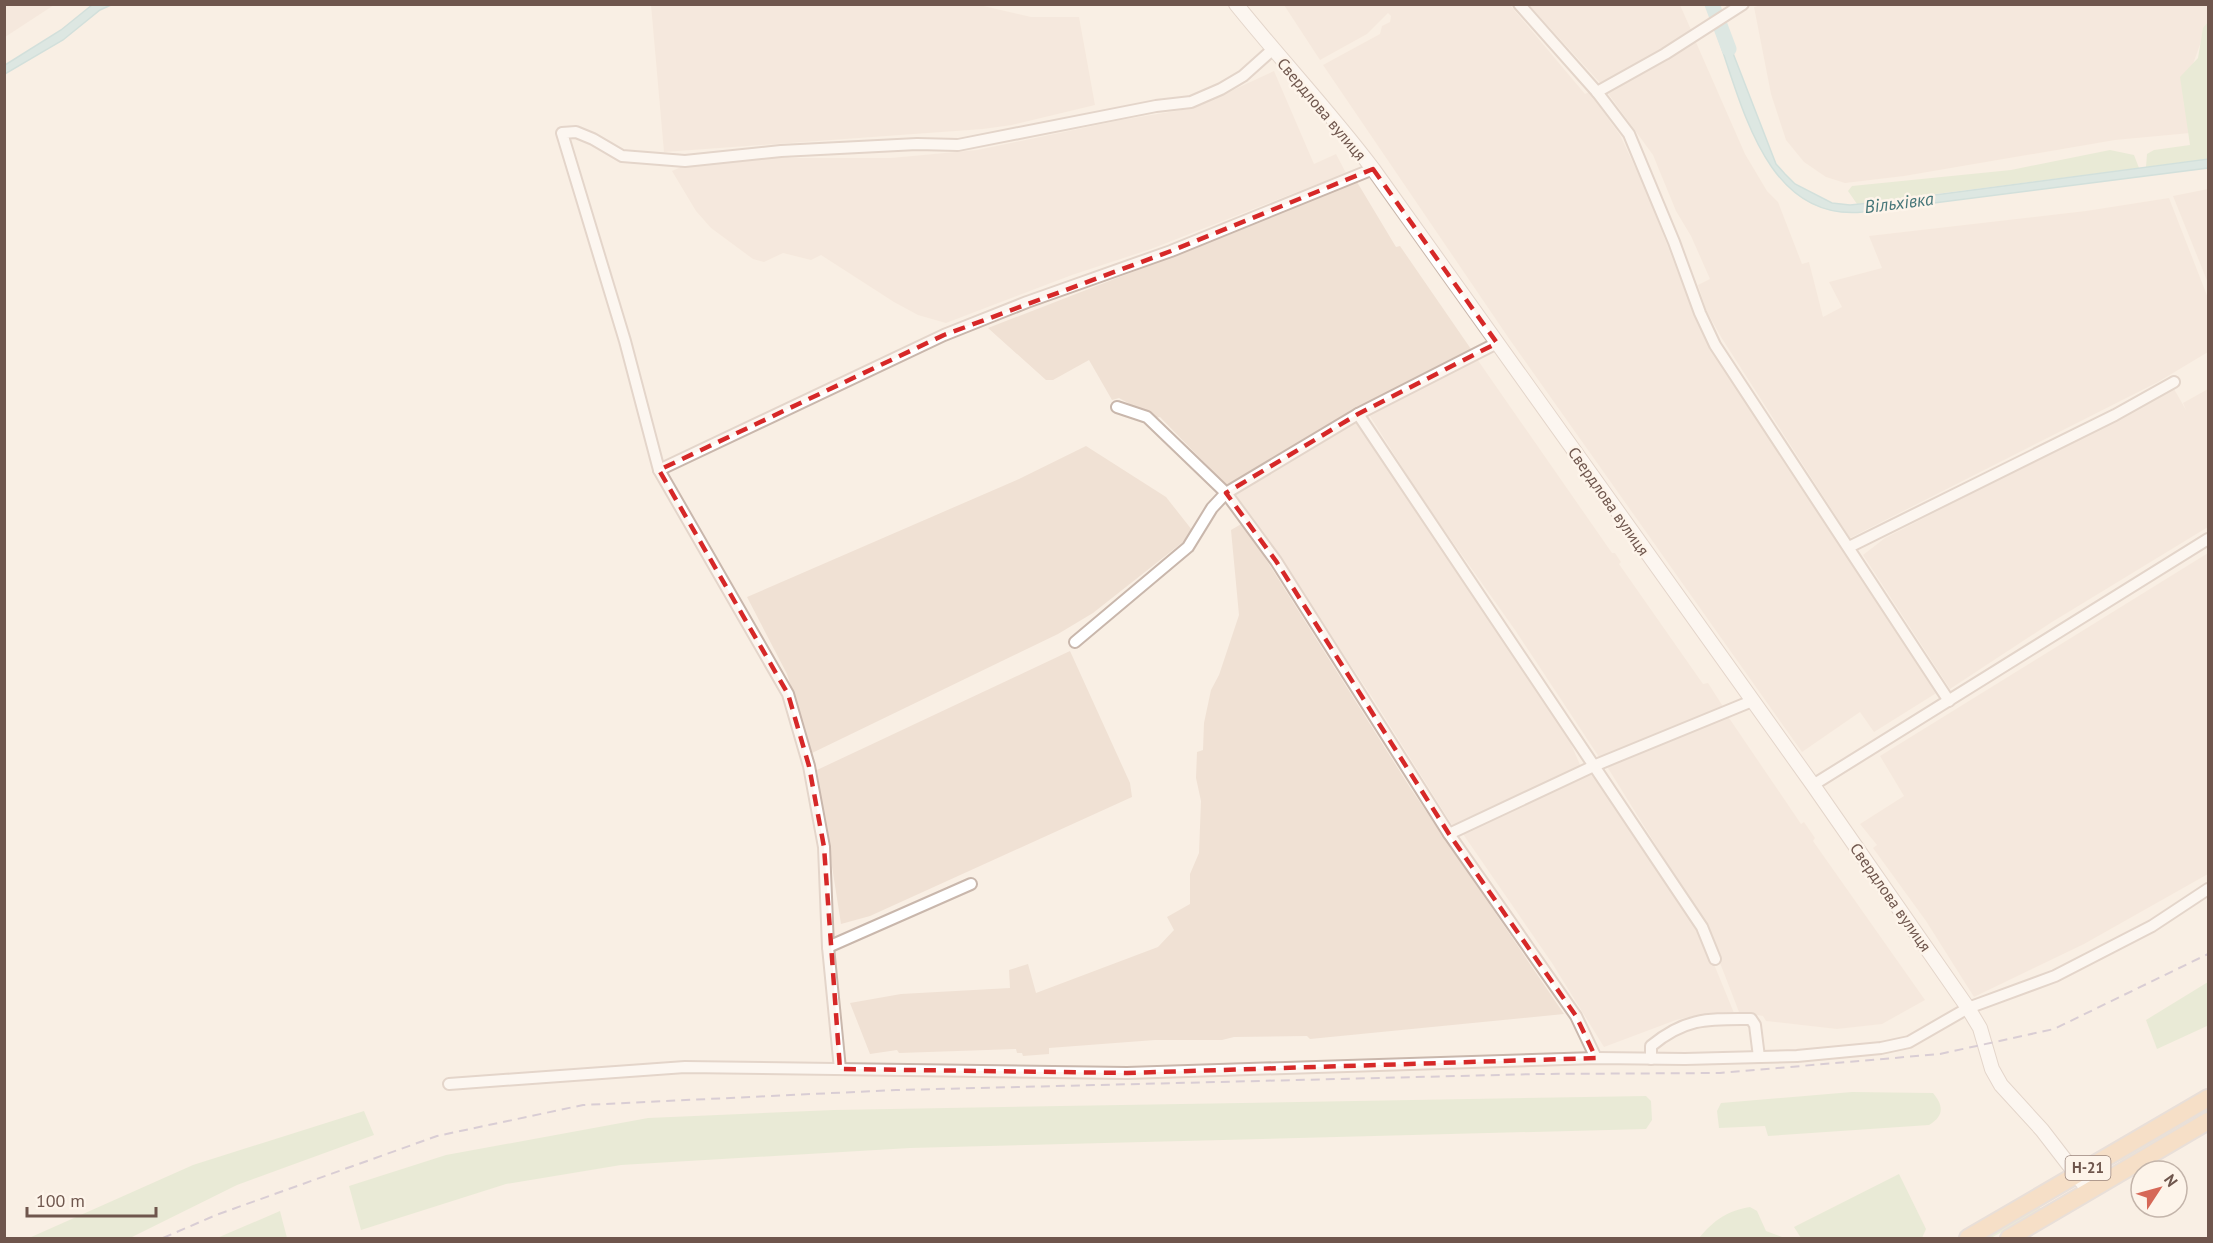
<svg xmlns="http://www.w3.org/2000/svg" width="2213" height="1243" font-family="'PT Sans',sans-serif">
<rect width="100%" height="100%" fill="#f9efe4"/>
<g fill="#f0e1d4">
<path d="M5,4H54V5L5,37Z"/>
<path d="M975,4L1031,17H1079L1095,105L1012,125L983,129L664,152L651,5Z"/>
<path d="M1765,4H2208V22L2192,67L2181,77L2190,133L2115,140L1904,176L1845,183L1826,177L1804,162L1786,140L1771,94L1754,7Z"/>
<path d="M1284,5H1510L1585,94L1589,92L1620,135L1645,188H1648L1656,210L1654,211L1687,296L1713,349L1804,492L1938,692L1874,732L1860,712L1802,752L1510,340L1323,65L1380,34L1382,26L1390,22L1391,16L1388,13L1367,34L1320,60Z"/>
<path d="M1529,5H1680L1692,32L1602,85Z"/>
<path d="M1695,40L1745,154L1767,191L1778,202L1802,264L1809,262L1823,317L1842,307L1829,282L1882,268L1869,236L2086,211L2169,198L2208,298V352L2158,382L1850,538L1721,337L1706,310L1698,285L1710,279L1691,236L1676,211L1653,155L1607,92Z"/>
<path d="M1274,71L1314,164L1336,154L1346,173L1151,249L1072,275L946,323L918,315L894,302L821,255L811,260L783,253L764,262L753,259L711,228L696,211L672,171L683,166L766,158H891L977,150L1121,120L1194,108Z"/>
<path d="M1357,182L1396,247L1400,246L1473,352L1228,487L1160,417L1155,418L1119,398L1112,400L1089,360L1053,380H1046L988,328L1220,238Z"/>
<path d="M2208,189V283L2173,196Z"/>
<path d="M1477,359L1612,553H1615L1621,562L1619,564L1703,684L1708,683L1724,708L1601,760L1515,630L1423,500L1368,413Z"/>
<path d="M2174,389L2186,410L2183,403L2208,389V527L2052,622L1950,689L1863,555L1885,538Z"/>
<path d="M1356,420L1573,740L1571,744L1581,767L1452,825L1372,697L1235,493Z"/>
<path d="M1086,446L1166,497L1192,530L1183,542L1093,613L1058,634L812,753L787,674L747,597L1019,479Z"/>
<path d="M1243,523L1411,789L1564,1014L1310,1039L1307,1036L1234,1037L1222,1040H1155L1049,1048V1054L1023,1056L1022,1053H1017L1016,1049L899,1053L897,1050L870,1054L850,1003L901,994L1010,988L1009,970L1028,964L1036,993L1158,947L1174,930L1167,917L1190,904V874L1199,853L1201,801L1196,778L1197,752L1203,750L1204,723L1211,690L1219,675L1239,615L1231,530Z"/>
<path d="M2208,553V874L2084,944L1974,997L1926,921L1873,848L1877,845L1860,824L1904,796L1880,756Z"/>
<path d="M1070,651L1130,783L1132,797L870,916L841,924L817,770Z"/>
<path d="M1727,715L1801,824L1804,822L1815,838L1813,841L1925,1000L1882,1024L1837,1029L1766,1021L1763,1016L1739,1012L1705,924L1606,765Z"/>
<path d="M1596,770L1700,930L1734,1013L1694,1016L1676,1020L1604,1047L1552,963L1463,834Z"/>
</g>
<g fill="#d5e5c5">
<path d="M2208,22V159L2146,167L2147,154L2154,150L2190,145L2180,77L2198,58L2203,28Z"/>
<path d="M2110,150L2134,155L2139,168L1857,204L1848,191L1852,186L2011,170Z"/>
<path d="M2208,982L2207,1026L2157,1049L2146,1020Z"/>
<path d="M1852,1092L1933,1093C1944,1106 1944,1116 1929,1125L1768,1136L1765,1126L1719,1128L1717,1111L1721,1103Z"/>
<path d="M1646,1096L1651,1101L1652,1120L1646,1129L910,1148L621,1165L506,1184L361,1230L349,1186L446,1155L648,1118L834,1110Z"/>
<path d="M2208,1105V1113L2129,1159L2120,1161L2121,1157Z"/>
<path d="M364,1111L374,1135L237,1185L130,1238H29L193,1165Z"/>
<path d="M1899,1174L1926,1229L1922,1238H1801L1794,1227Z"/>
<path d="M2039,1205L2041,1210L1991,1238L1989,1236Z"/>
<path d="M1750,1207L1757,1211L1766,1231L1785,1238H1699C1714,1220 1727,1211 1750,1207Z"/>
<path d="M280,1211L287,1238H217Z"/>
</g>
<g fill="#bbdee0" stroke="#a3ced1" stroke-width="1.5">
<path d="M92,5H111L100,10L63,40L5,74V65L61,30Z"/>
<path d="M1724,30L1776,164L1785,174L1795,184L1832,203L1850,205L1889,201L2208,159V168L1863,212C1765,222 1742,103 1716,32Z"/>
</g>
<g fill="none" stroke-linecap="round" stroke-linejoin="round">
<path stroke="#bbdee0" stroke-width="15" d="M1712,4L1729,49"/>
<defs>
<g id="minor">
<path d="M1519,4L1597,92L1629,134L1674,242L1700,313L1715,345L1949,701"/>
<path d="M1597,92L1665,54L1743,4"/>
<path d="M1117,407L1147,417L1226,493L1276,561L1449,834L1576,1016L1596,1058"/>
<path d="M1358,414L1702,927L1715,959"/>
<path d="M659,470L944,335L1027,302L1171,251L1373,169"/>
<path d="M1849,547L2115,415L2174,382"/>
<path d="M1075,642L1188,547L1212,508L1226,493L1358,414L1497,343"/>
<path d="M1813,785L2208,539"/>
<path d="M1449,834L1596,765L1752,701"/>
<path d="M828,947L971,884"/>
<path d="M1651,1059V1046C1686,1017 1709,1019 1751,1019L1755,1025L1759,1057"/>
<path d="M840,1069L828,947L824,847L809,766L788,694L659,470L625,341L562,133L576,132L593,139L622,156L685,161L781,151L917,144L958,145L1156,106L1191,102L1221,89L1243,76L1272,50"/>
<path d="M449,1084L685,1067L1127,1073L1596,1058L1685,1059L1797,1056L1881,1048L1909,1042L1968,1008L2055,976L2152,926L2208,889"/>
</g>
<path id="tertiary" d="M1236,4C1281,60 1330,112 1373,169L1813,785L1968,1008L1980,1028L1992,1069L2001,1085L2042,1130L2089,1191"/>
<g id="primary">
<path d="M1968,1238L2208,1098"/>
<path d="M2009,1238L2208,1121"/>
</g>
</defs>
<use href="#minor" stroke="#c9b7ac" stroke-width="14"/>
<use href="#tertiary" stroke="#c9b7ac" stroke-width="16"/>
<use href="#primary" stroke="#d4ccca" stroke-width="20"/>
<use href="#minor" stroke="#fff" stroke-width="10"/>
<use href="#tertiary" stroke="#fff" stroke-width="14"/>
<use href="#primary" stroke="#f1cda4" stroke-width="16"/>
<path stroke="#b1a5c1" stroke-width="2" stroke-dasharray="9 6" stroke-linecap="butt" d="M163,1238L216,1215L437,1136L583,1105L896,1090L1536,1074L1720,1073L1940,1054L2054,1029L2208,954"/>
</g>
<path d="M0 0H2213V1243H0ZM1373,169L1497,343L1358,414L1226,493L1276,561L1449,834L1576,1016L1596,1058L1127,1073L840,1069L824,847L809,766L788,694L659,470L944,335L1171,251Z" fill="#f9efe4" fill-opacity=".55" fill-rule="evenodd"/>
<path fill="none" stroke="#d62828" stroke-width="4.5" stroke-dasharray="12 8" stroke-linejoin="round" d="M1373,169L1497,343L1358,414L1226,493L1276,561L1449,834L1576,1016L1596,1058L1127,1073L840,1069L824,847L809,766L788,694L659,470L944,335L1171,251Z"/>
<g text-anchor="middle" stroke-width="5" stroke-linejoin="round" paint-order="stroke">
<rect fill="#fdf4ea" stroke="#9a857c" stroke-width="1.5" x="2065.5" y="1156" width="45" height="24" rx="4.5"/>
<g font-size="15" font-weight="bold" fill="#6f564d">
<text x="2088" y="1173">Н-21</text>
</g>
<g font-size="16" fill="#6f564d" stroke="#fdf4ea">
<text transform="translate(1322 109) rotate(50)" y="6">Свердлова вулиця</text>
<text transform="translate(1609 501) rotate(55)" y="6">Свердлова вулиця</text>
<text transform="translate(1891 897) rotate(55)" y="6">Свердлова вулиця</text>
</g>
<g font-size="18" font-style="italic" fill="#467679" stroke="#fdf4ea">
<text transform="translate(1899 203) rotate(-7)" y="6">Вільхівка</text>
</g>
</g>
<rect width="2213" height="1243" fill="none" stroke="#6f564d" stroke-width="12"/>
<g transform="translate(2159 1189) rotate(54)"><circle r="28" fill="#fdf4ea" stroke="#c4b5ab" stroke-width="1.5"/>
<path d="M0-4.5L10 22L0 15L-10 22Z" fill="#d66857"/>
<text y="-9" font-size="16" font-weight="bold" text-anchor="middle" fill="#6f564d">N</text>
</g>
<path d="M27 1207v9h129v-9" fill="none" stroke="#6f564d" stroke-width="3"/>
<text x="36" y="1207" font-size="18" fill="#6f564d" stroke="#fdf4ea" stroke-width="4.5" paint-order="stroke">100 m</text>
</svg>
